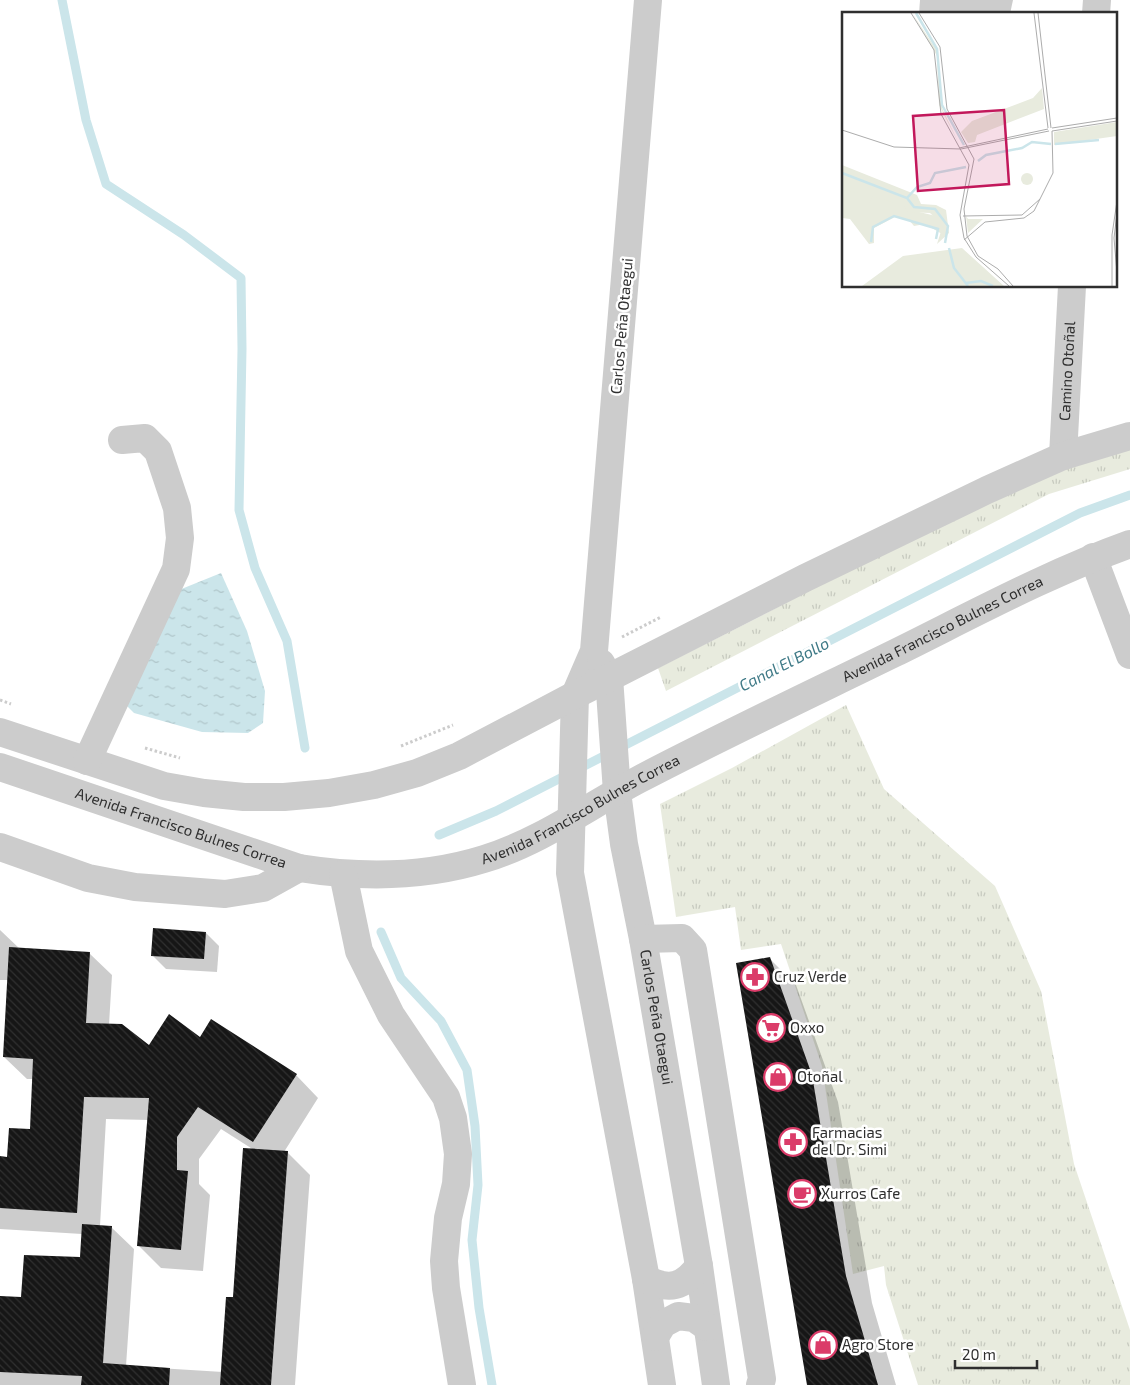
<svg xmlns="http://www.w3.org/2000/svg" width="1130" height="1385" font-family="'Exo 2',sans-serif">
<defs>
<pattern id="grass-tufts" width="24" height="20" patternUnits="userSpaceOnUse" patternTransform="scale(1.25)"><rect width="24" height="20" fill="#e8ebde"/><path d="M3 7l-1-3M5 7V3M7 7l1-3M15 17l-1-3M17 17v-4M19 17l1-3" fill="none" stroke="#c7cabf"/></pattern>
<pattern id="water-ripples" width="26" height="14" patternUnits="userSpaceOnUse" patternTransform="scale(1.25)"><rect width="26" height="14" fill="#cbe5ea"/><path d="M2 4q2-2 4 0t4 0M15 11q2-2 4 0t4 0" fill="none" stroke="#afc5c9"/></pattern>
<pattern id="building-back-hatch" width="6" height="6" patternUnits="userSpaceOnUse" patternTransform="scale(1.25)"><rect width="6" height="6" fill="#161616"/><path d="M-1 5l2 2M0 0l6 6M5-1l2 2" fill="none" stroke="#303030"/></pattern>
</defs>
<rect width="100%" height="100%" fill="#fff"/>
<g fill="url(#grass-tufts)">
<path d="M1130,442V469L1049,494L666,691L658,668L759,617L989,494Z"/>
<path d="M846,705L884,789L995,886L1041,991L1074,1164L1130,1330V1385H918L886,1285L884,1266L853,1274L822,1066L781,944L741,950L735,907L676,917L660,804L732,768Z"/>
</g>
<path fill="url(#water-ripples)" d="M221,573L247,631L265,691L263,723L248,733L202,732L134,713L121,700L174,592Z"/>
<g fill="#0003" fill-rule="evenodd">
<path d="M920,0H1013L1010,14H919Z"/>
<path d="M0,930L20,949L89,953L112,975L109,1025L150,1047L200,1039L296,1075L318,1098L284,1152H287L310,1175L295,1385H0V1297L22,1298L81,1259L82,1234L0,1229V1158H8L31,1130L34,1079H27L4,1057L9,980H0ZM106,1119L149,1120L138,1245L161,1268L203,1271L210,1195L199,1184V1159L221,1129L254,1150L223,1372L126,1366L134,1249L111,1227L100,1226Z"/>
<path d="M206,933L219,946L217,972L166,969L152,955Z"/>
<path d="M770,959L796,985L838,1102L872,1303L896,1385H808Z"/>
</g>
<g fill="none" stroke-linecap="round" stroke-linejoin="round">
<g stroke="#cbe5ea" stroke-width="9">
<path d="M62,0L86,120L106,184L184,235L241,278L242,349L239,510L255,568L287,641L305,748"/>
<path d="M439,835L496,811L1080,513L1130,495"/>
<path d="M381,932L401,978L441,1021L467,1070L475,1126L478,1185L472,1240L479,1308L492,1385"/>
</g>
</g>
<g fill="url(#building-back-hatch)">
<path d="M153,928L206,932L204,959L151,956Z"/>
<path d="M9,947L90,952L86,1023L122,1024L149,1045L169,1014L200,1037L211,1019L297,1074L253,1142L198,1107L177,1137V1170L188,1171L181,1250L137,1246L149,1098L84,1097L77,1213L0,1208V1156L7,1157L9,1128L30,1129L33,1059L3,1057Z"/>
<path d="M770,957L812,1075L846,1276L878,1385H807L736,963Z"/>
<path d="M243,1148L288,1151L271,1385H220L226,1297H233Z"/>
<path d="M82,1224L112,1226L103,1363L170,1368L169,1385H81L82,1376L0,1372V1296L21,1297L24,1255L80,1257Z"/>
</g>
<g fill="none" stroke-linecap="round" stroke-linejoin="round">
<g stroke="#ccc" stroke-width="3" stroke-dasharray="2.5 2.5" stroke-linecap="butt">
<path d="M622,637L661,617"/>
<path d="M0,700L11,704"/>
<path d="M401,746L453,725"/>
<path d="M145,748L180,758"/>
</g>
<g stroke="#ccc" stroke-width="28">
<path d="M648,0L594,651L575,695L570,873L646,1279L662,1385"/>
<path d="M1096,14L1097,0"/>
<path id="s1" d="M1063,456L1072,286"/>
<path d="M1093,557L1130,655"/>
<path id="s2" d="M601,663L609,677L617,792L624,844L643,939L699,1266L716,1385"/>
<path d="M0,732L164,786L204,793L244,797H284L329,793L374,785L417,773L459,756L575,695L805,578L987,490L1063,456L1130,436"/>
<path d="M87,761L176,569L180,538L177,508L158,451L145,438L122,440"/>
<path id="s3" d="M0,767L299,868C362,878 423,878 484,859C540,842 587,807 638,780C722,736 809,695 895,653C972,615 1049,573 1130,544"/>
<path d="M0,847L88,878L135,887L225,894L263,888L299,868"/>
<path d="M343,874L359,951L391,1015L446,1097L453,1118L458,1154L456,1184L448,1218L444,1261L446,1288L462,1385"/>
<path d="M643,939L682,938L693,950L762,1379L760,1385"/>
<path d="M646,1279C669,1291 684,1287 699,1266"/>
<path d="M655,1337L663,1324L678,1316L694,1318L707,1327"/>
</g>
</g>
<defs>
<symbol id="pharmacy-ring" viewBox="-11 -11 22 22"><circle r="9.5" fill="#fff" stroke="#db3c69" stroke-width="1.5"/><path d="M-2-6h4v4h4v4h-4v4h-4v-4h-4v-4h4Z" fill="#db3c69"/></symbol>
<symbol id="supermarket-ring" viewBox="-11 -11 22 22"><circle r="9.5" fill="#fff" stroke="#db3c69" stroke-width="1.5"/><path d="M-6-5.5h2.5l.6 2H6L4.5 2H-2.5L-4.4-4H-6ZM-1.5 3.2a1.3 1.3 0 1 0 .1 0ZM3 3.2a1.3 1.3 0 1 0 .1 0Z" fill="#db3c69"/></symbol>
<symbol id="shop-ring" viewBox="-11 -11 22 22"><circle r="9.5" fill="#fff" stroke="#db3c69" stroke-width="1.5"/><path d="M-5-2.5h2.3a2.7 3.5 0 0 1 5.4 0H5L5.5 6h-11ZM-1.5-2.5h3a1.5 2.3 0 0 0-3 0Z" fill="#db3c69"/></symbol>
<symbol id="cafe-ring" viewBox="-11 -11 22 22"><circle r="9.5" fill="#fff" stroke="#db3c69" stroke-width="1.5"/><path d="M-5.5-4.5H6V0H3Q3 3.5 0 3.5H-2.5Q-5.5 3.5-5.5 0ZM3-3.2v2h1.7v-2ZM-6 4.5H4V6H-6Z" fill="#db3c69"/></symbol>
</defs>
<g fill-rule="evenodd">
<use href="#pharmacy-ring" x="739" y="961" width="32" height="32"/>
<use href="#supermarket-ring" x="755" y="1012" width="32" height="32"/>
<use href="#shop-ring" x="762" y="1061" width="32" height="32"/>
<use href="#pharmacy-ring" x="777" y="1126" width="32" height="32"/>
<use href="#cafe-ring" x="786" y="1178" width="32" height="32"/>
<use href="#shop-ring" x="807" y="1329" width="32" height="32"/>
</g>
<g text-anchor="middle" stroke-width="5" stroke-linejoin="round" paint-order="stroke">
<g font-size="15" fill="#2f2f2f" stroke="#fff">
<text transform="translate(622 326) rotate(-85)" y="5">Carlos Peña Otaegui</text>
<text dy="5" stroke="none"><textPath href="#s1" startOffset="85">Camino Otoñal</textPath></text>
<text dy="5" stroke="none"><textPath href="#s3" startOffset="1016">Avenida Francisco Bulnes Correa</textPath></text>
<text dy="5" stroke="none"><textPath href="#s3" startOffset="611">Avenida Francisco Bulnes Correa</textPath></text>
<text dy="5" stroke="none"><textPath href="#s3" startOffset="191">Avenida Francisco Bulnes Correa</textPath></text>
<text dy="5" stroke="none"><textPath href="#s2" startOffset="360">Carlos Peña Otaegui</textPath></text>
</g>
<g font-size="15" fill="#2f2f2f" stroke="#fff" text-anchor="start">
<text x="774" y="982">Cruz Verde</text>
<text x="790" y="1033">Oxxo</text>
<text x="797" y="1082">Otoñal</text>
<text x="812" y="1138">Farmacias<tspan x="812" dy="17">del Dr. Simi</tspan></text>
<text x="821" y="1199">Xurros Cafe</text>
<text x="842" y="1350">Agro Store</text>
</g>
<g font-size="16" font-style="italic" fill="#3f7a87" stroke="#fff">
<text transform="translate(784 664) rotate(-27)" y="6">Canal El Bollo</text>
</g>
</g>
<g transform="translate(842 12)">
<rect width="275" height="275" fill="#fff"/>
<path d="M70,1L94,37L96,44L100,96L117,132L97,93L95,44ZM200,76L202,97L135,123L133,130L126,131L119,120L130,109L191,86ZM0,166L58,188L69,198L94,204L103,212L100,222L83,212L72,214L67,208L53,205L32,216V231L27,232L8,207L0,206ZM124,204L126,207H141L126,221ZM120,236L162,274H20L61,244Z" fill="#e8ebde"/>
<path d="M0,153L75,183L79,192L94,193L104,198L107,221L95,232L101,213L88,201L66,200L62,194L31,184L27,191L17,181L3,178L0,183Z" fill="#e8ebde"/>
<path d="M275,110V124L212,133V120Z" fill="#e8ebde"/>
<path d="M179 167a6 6 0 1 1 12 0a6 6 0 1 1-12 0Z" fill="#e8ebde"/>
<path fill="none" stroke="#cbe5ea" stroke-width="2.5" d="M74,1L95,37L100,93L122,133M213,132L257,128M136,149L144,143L180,136L190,130L209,132M0,161L65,186L72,195L93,197L106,214L103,231M65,186L75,175L88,171L93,161L124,155M29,230L31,215L52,204L96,217L94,227M107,236L112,256L126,274M124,271L139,269L151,274"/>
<path fill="none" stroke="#acacac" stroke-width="1" d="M69,1L92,38L99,102L127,153L118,203L122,226L134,245L167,274M77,1L98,35L105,97L132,147L122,197L125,224L136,244L156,257L171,274M192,1L206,116M196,1L209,116M210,116L275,106M0,118L52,135L119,137L207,119M210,119L275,109M117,136L206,117M275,201L272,226L275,261M121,204L180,203L198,187M122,228L143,210L182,206L192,199L211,161L210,119M270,274V223L275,189"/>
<path fill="#c2185b" fill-opacity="0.15" stroke="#c2185b" stroke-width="2.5" d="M162,98L167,172L76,179L71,104Z"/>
<rect width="275" height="275" fill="none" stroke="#2f2f2f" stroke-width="2.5"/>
</g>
<path d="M955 1360v8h82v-8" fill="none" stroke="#2f2f2f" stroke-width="2.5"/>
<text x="962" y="1360" font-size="15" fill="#2f2f2f" stroke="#ffffff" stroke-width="4" paint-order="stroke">20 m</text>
</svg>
